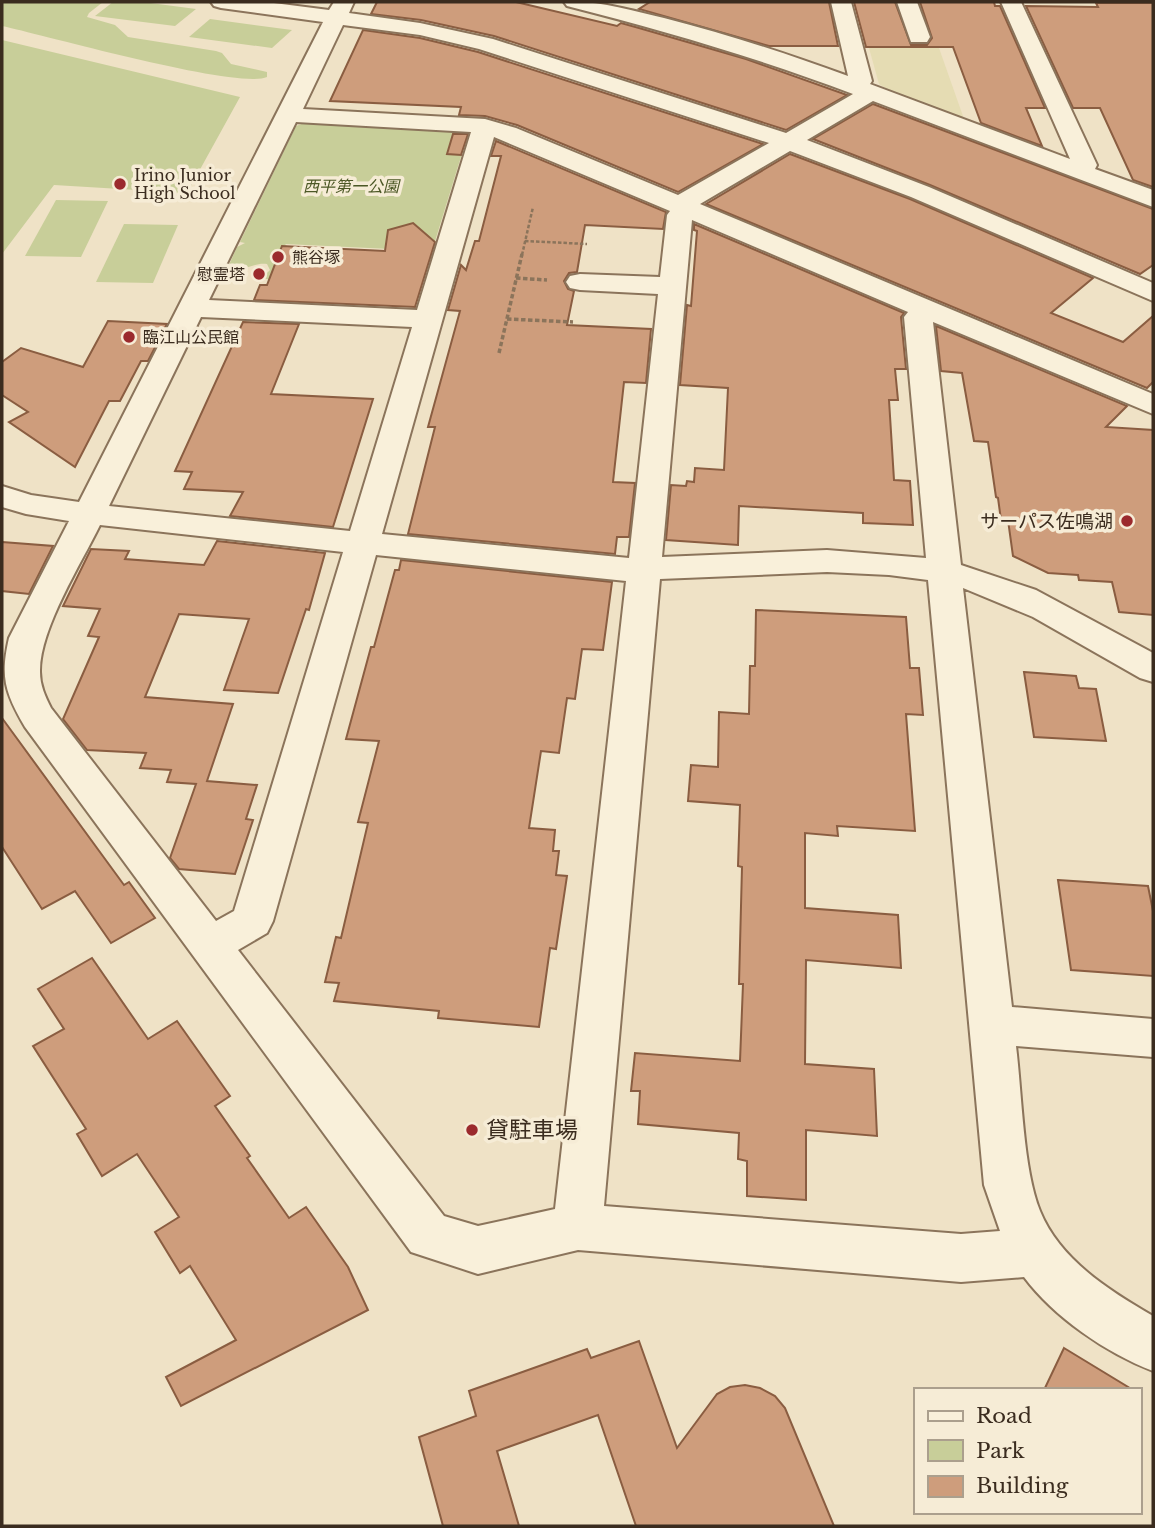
<svg xmlns="http://www.w3.org/2000/svg" width="1155" height="1528" font-family="'Libre Baskerville','Noto Sans JP',serif">
<rect width="100%" height="100%" fill="#efe2c6"/>
<path fill="#e5dcb3" d="M869,48H939L964,119L890,91L879,84Z"/>
<g fill="#c8ce99">
<path d="M2,2H103L89,13L87,17L115,25L128,37L216,51L222,53L231,64L267,72V77C239,90 44,35 2,26Z"/>
<path d="M113,2H143L196,9L175,26L95,16Z"/>
<path d="M210,19L292,30L272,48L189,37Z"/>
<path d="M2,40L240,97L187,193L54,185L2,254Z"/>
<path d="M307,122L461,129L468,134L432,251L285,244L289,248L271,280L262,278L270,270L267,264C254,262 244,272 230,269L229,265L237,247L245,243L240,242L296,126Z"/>
<path d="M56,200L108,201L81,257L25,256Z"/>
<path d="M124,224L178,225L153,283L96,282Z"/>
</g>
<g fill="#ce9d7c" stroke="#8a5d41" stroke-width="2">
<path d="M377,2H516L617,26L621,23L639,28L746,59L847,95L786,130L494,36L421,20L371,14Z"/>
<path d="M650,2H829L838,46H769L639,9Z"/>
<path d="M854,2H895L911,45H927L932,38L920,2H994L995,6H1000L1045,108H1026L1042,146L981,123L953,47H866Z"/>
<path d="M1096,3H1153V187L1133,180L1100,108H1073L1026,6L1098,7Z"/>
<path d="M363,30L420,38L478,52L763,144L678,192L517,125L485,116L459,115L461,107L330,101Z"/>
<path d="M873,104L1153,209V265L1140,274L930,185L813,139Z"/>
<path d="M453,134H468L461,155L447,154Z"/>
<path d="M496,141L666,212L663,229L585,225L577,272L569,273L564,281L568,289L574,291L567,325L651,329L646,383L624,382L613,482L635,483L629,537H617L615,554L408,534L435,427H428L460,311L448,310L461,265L466,270L475,241H479L501,156H491Z"/>
<path d="M790,154L910,199L1093,278L1051,313L1123,342L1153,316V382L1147,388L706,204Z"/>
<path d="M413,223L435,242L415,307L254,300L260,285H267L282,246L385,251L388,230Z"/>
<path d="M694,224L904,313L901,317L906,369H895L898,400H889L894,480L910,481L913,525L863,523V513L739,506L738,545L666,540L671,485L686,486L687,481L694,482L695,468L724,470L728,388L680,385L687,305L691,306L697,231L694,230Z"/>
<path d="M108,321L167,324L148,361H141L120,401H109L75,467L9,422L28,412L2,395V362L21,348L83,367Z"/>
<path d="M243,322L299,324L271,394L373,399L333,527L230,516L243,492L184,489L192,472L175,471Z"/>
<path d="M936,326L1127,406L1106,427L1153,430V615L1119,612L1112,582L1079,580L1078,575L1048,573L1013,556L1008,520H1001L998,498L996,497L988,442L974,441L962,373L941,371Z"/>
<path d="M217,541L325,553L309,610L306,609L278,693L224,690L249,619L179,614L145,697L233,704L207,781L257,785L246,819L253,820L235,874L179,869L170,858L196,784L167,782L171,770L140,768L146,753L87,750L63,719L99,637L88,636L100,609L63,606L91,549L129,551L125,559L204,565Z"/>
<path d="M2,542L53,546L29,594L2,591Z"/>
<path d="M401,560L612,582L603,650L582,649L575,699L567,698L559,753L541,751L529,828L555,830L553,851H559L556,875L567,876L556,949L550,948L539,1027L438,1018L439,1011L334,1001L339,983L325,982L336,937L341,938L368,823L358,822L379,741L346,739L371,647H374L395,570H399Z"/>
<path d="M756,610L906,617L910,668H919L923,715L906,714L915,831L837,826L838,836L805,833V908L898,915L901,968L806,960L805,1064L874,1069L877,1136L806,1130V1200L747,1196V1161L738,1159L739,1133L638,1124L640,1091H631L635,1053L740,1061L743,984H739L742,867L738,866L740,805L688,801L691,765L718,767L719,712L749,714L750,666H755Z"/>
<path d="M1024,672L1076,676L1079,688L1096,689L1106,741L1034,737Z"/>
<path d="M2,718L124,885L129,882L155,918L111,943L75,891L42,909L2,847Z"/>
<path d="M1058,880L1148,886L1153,911V976L1071,970Z"/>
<path d="M92,958L148,1039L177,1021L230,1096L215,1106L250,1156L247,1158L289,1218L306,1207L348,1267L368,1310L181,1406L166,1377L236,1340L190,1266L180,1273L155,1232L179,1217L137,1154L102,1176L77,1134L86,1129L33,1046L64,1029L38,989Z"/>
<path d="M639,1341L677,1448L717,1394L730,1387L745,1385L760,1388L775,1396L785,1408L834,1526H636L598,1415L497,1451L519,1526H443L419,1437L476,1416L469,1391L587,1349L591,1358Z"/>
<path d="M1064,1348L1133,1390H1044Z"/>
</g>
<g fill="none" stroke-linecap="round" stroke-linejoin="round">
<defs>
<g id="minor">
<path d="M211,2H266L329,10L334,2H354L349,13L420,23L493,39L786,133L853,94C758,58 665,31 567,6L564,2C598,0 630,10 664,18C727,34 788,54 848,76L831,2H851L872,81L870,84L1070,159L1001,2H1021L1097,165L1095,169L1153,190V207L873,101L807,140L929,187L1153,283V301L911,197L790,151L700,204L1153,394V414L933,322L961,565L1036,590L1153,653V682L1140,678L1033,617L963,588L1012,1007L1153,1019V1057L1016,1046C1022,1094 1023,1169 1040,1211C1060,1260 1110,1291 1153,1316V1371C1106,1353 1054,1317 1024,1277L961,1282L578,1250L478,1274L411,1252L25,727C5,693 0,677 9,638L69,521L26,514L2,507V486L31,495L79,502L323,22L221,8L214,6ZM343,25L420,35L479,49L769,143L678,195L516,128L485,119L303,109ZM296,122L471,132L417,310L209,300ZM494,137L670,211L667,215L660,277L580,274L570,276L566,282L570,288L580,290L658,294L629,558L382,534ZM692,220L908,312L904,317L926,558L827,550L662,557ZM201,317L412,327L350,531L109,506ZM100,525L343,552L234,911L216,921L51,708C45,696 40,685 40,672C39,630 81,564 100,525ZM376,555L626,581L555,1209L478,1226L444,1216L238,950L267,933L273,921ZM827,572L889,575L928,580L984,1185L1000,1231L961,1234L604,1206L660,579Z"/>
<path d="M897,2H917L930,37L927,42H911Z"/>
</g>
</defs>
<use href="#minor" stroke="#8b745b" stroke-width="4"/>
<g stroke="#8b745b" stroke-width="2.5" stroke-dasharray="3.5 2" stroke-linecap="butt">
<path d="M525,241L587,244"/>
<path d="M522,255L533,207"/>
</g>
<g stroke="#8b745b" stroke-width="3.5" stroke-dasharray="4.5 2.5" stroke-linecap="butt">
<path d="M516,278L547,280"/>
<path d="M507,319L573,322"/>
<path d="M499,353L522,254"/>
</g>
<use href="#minor" fill="#f9f0da" fill-rule="evenodd"/>
</g>
<g fill="#9b2a2d" stroke="#f6ecd6" stroke-width="2.5">
<circle cx="120" cy="184" r="7"/>
<circle cx="278" cy="257" r="7"/>
<circle cx="259" cy="274" r="7"/>
<circle cx="129" cy="337" r="7"/>
<circle cx="1127" cy="521" r="7"/>
<circle cx="472" cy="1130" r="7"/>
</g>
<g text-anchor="middle" stroke-width="7" stroke-linejoin="round" paint-order="stroke">
<g font-size="16" fill="#3b2c1f" stroke="#f6ecd6" text-anchor="start">
<text x="134" y="181">Irino Junior<tspan x="134" dy="18">High School</tspan></text>
<text x="292" y="263">熊谷塚</text>
<text x="245" y="280" text-anchor="end">慰霊塔</text>
<text x="143" y="343">臨江山公民館</text>
</g>
<g font-size="16" font-style="italic" fill="#4c5826" stroke="#f6ecd6">
<text x="351" y="192">西平第一公園</text>
</g>
<g font-size="19" fill="#3b2c1f" stroke="#f6ecd6" text-anchor="end">
<text x="1113" y="528">サーパス佐鳴湖</text>
</g>
<g font-size="23" fill="#3b2c1f" stroke="#f6ecd6" text-anchor="start">
<text x="486" y="1138">貸駐車場</text>
</g>
</g>
<rect width="1155" height="1528" fill="none" stroke="#3b2c1f" stroke-width="7"/>
<rect x="914" y="1388" width="228" height="126" fill="#f6ecd6" stroke="#ab9f8d" stroke-width="2"/>
<rect x="928" y="1411" width="35" height="10" fill="#f9f0da" stroke="#ab9f8d" stroke-width="2"/>
<text x="976" y="1423" font-size="21" fill="#3b2c1f">Road</text>
<rect x="928" y="1440" width="35" height="21" fill="#c8ce99" stroke="#ab9f8d" stroke-width="2"/>
<text x="976" y="1458" font-size="21" fill="#3b2c1f">Park</text>
<rect x="928" y="1476" width="35" height="21" fill="#ce9d7c" stroke="#ab9f8d" stroke-width="2"/>
<text x="976" y="1493" font-size="21" fill="#3b2c1f">Building</text>
</svg>
